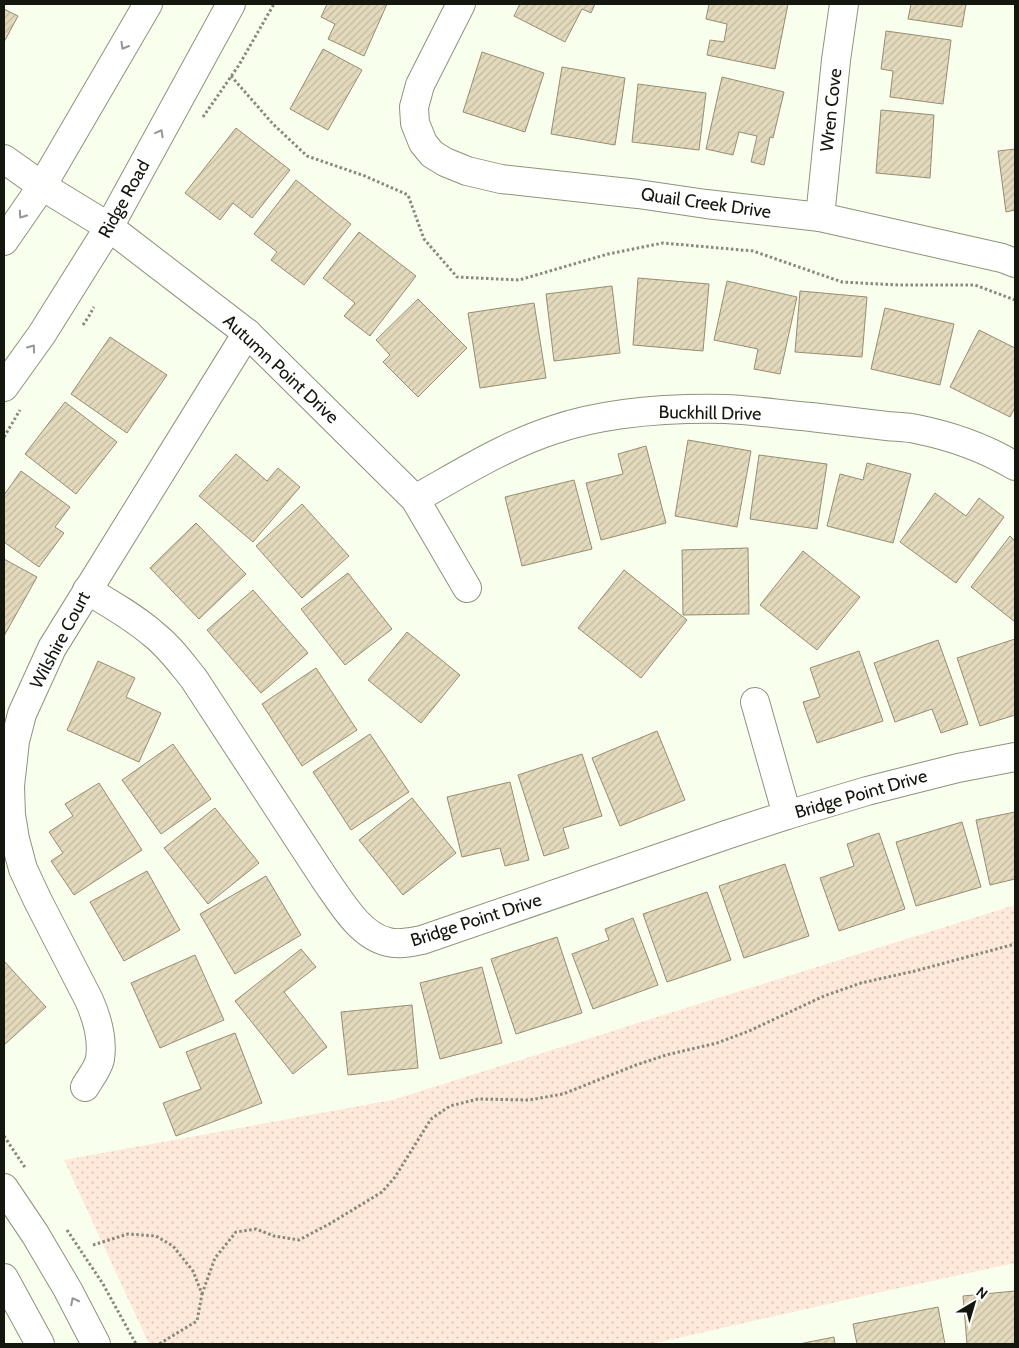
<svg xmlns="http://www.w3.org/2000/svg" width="1019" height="1348" font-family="Cabin,sans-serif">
<defs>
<pattern id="grass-dots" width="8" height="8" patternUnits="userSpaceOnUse" patternTransform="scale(1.25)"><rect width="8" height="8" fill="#fee9da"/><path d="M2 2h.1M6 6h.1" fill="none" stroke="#d9c7ba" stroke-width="1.8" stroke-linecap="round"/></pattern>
<pattern id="building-hatch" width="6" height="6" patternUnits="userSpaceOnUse" patternTransform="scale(1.25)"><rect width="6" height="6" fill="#e3d9bc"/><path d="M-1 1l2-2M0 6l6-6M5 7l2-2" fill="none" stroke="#c2baa0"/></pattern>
</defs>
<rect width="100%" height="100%" fill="#f8ffed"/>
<path fill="url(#grass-dots)" d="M1015,905V1263L881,1292L652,1344H149L64,1160L392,1100Z"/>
<g fill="url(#building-hatch)" stroke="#968d71">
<path d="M327,4H387L364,56L328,39L335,24L321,17Z"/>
<path d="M520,4H595L591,13L582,9L565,42L514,16Z"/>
<path d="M709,4H788L775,69L707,55L710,40L724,42L727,24L706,19Z"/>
<path d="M911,4H966L962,27L908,19Z"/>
<path d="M4,9L18,16L4,42Z"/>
<path d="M886,31L951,40L943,104L890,97L893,71L881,69Z"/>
<path d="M323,49L362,70L328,130L290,109Z"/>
<path d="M482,52L544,73L525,132L463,112Z"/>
<path d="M562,67L625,78L615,145L551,134Z"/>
<path d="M722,77L784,92L773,138L770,137L764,165L751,162L757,136L739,132L733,155L706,149Z"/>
<path d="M638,84L706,93L699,150L632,142Z"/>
<path d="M881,110L934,115L930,178L876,173Z"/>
<path d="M236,128L290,170L252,218L233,203L220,220L185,193Z"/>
<path d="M1015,149V210L1006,212L998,151Z"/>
<path d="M296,180L351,224L304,285L271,260L277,252L254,234Z"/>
<path d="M359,232L416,276L370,336L344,316L355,303L323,278Z"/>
<path d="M638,278L709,284L703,351L633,345Z"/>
<path d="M727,281L797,297L780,374L754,369L758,349L714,340Z"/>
<path d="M612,286L620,353L554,361L546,294Z"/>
<path d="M800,291L867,297L862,357L795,352Z"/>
<path d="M418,299L467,348L418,397L383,362L390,355L376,340Z"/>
<path d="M534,303L546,378L480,388L468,313Z"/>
<path d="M885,308L954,324L940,385L871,369Z"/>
<path d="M979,330L1015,348V407L1010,417L950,387Z"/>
<path d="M110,337L167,375L127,433L71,394Z"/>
<path d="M65,402L117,442L76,494L25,454Z"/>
<path d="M688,440L751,451L737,527L675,516Z"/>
<path d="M646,446L666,523L601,540L586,483L623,474L618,454Z"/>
<path d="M236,454L267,481L278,468L300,487L253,542L199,496Z"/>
<path d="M759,455L827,464L817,529L750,519Z"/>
<path d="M867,463L911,474L893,543L827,526L840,474L863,480Z"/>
<path d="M21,471L70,507L55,527L64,533L39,567L4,542V495Z"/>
<path d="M574,480L592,549L522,566L505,497Z"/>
<path d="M935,493L966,516L979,498L1004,517L956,583L900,542Z"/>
<path d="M302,504L349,556L302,598L256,546Z"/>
<path d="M196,523L246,574L199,619L150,568Z"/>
<path d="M1010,536L1015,541V622L971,587Z"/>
<path d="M748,548L749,614L683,615L682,550Z"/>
<path d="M803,551L860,597L817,650L760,605Z"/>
<path d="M4,559L37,577L4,636Z"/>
<path d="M624,570L687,620L641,678L578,628Z"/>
<path d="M348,573L392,629L345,665L301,609Z"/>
<path d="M253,590L308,653L261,693L207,630Z"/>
<path d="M407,632L460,675L421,723L368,680Z"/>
<path d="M1015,639V715L980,726L957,658Z"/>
<path d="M938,640L968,724L941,733L932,709L895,722L874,663Z"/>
<path d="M859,651L883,721L817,743L803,702L820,697L810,668Z"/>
<path d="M98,661L135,678L126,697L161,713L139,762L67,730Z"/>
<path d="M316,668L357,730L302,766L262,704Z"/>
<path d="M657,731L685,800L620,826L592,758Z"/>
<path d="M370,734L409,792L351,830L313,772Z"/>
<path d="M173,744L211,799L161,834L122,780Z"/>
<path d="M582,754L602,816L563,828L569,848L544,856L518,775Z"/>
<path d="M510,782L529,860L505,866L500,848L462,857L447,797Z"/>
<path d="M99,783L142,850L74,895L51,861L63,853L49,832L73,816L65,804Z"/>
<path d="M412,798L456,853L403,895L359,840Z"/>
<path d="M215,808L259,863L208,904L164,848Z"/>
<path d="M1015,812V879L990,885L976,820Z"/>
<path d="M962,822L981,887L916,906L896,842Z"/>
<path d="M879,833L905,909L839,931L820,878L854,866L847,844Z"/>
<path d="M785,864L809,936L744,958L719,886Z"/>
<path d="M147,871L180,930L124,961L90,902Z"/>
<path d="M266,876L301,935L235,974L200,914Z"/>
<path d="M707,892L731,960L667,982L643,914Z"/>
<path d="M633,918L658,985L593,1009L572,954L609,940L605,929Z"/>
<path d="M557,937L582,1013L516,1034L491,959Z"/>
<path d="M301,949L316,967L284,992L327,1047L293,1074L235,1001Z"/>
<path d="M195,955L224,1020L160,1048L131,983Z"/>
<path d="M4,961L46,1007L4,1045Z"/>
<path d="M482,967L502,1043L440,1059L420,983Z"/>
<path d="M412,1005L418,1068L348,1075L341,1012Z"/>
<path d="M235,1033L262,1103L176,1136L163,1103L201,1089L186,1052Z"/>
<path d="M1015,1291V1344H967L963,1296Z"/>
<path d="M938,1307L945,1344H857L853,1324Z"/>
<path d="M834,1337L835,1344H799Z"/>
</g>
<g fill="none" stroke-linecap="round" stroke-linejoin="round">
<defs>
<g id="minor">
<path d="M461,4L420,85L414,107L415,123L423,143L432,154L445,162L467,171L501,179L638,194L706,204L820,217L1002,258L1015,263"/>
<path d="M4,159L42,186L109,227L247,333L415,499L467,588"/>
<path d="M820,217L836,60L844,4"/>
<path d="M415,499C460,474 504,446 553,430C606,412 670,408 725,409C754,410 783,415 811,417C837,420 862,423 887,426C896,427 907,427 916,429C951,436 985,448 1015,466"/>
<path d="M87,590C109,603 132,616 152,633C169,646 181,663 194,679L326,881C341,902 360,936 388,942C399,945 411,942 422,940L726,835L787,815L867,791L958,768L1015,757"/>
<path d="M755,702L787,815"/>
<path d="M85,1087C90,1078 98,1069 100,1059C103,1039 97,1018 89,1000L38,901L23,869L15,839L11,815L10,786L15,741L22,714L52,648L247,333"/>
<path d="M4,1188L35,1234L68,1290L96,1344"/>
<path d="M4,1278L40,1344"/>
</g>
<g id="major">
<path d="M4,241L42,186L148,4"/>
<path d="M4,387L42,334L109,227L231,4"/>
</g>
</defs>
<use href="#minor" stroke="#8b957a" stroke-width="30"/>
<use href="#major" stroke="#8b957a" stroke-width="30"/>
<g stroke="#858a7c" stroke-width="3" stroke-dasharray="2.5 2.5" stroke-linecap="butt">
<path d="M231,76L273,124L307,156L365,176L408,195L424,239L457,277L519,280L608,254L663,243L753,251L842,282L898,285H975L1015,300"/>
<path d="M203,117L239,65L274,4"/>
<path d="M83,325L89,316L94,307"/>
<path d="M4,437L20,410"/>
<path d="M4,1136L26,1169"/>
<path d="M67,1230L103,1284L136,1344"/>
<path d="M93,1245L128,1234L156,1236L173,1246L193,1271L202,1294L197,1321L159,1344"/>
<path d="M202,1294L215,1258L236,1232L256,1229L274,1236L299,1240L331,1223L382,1192L395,1177L431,1119L450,1106L478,1099L529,1100L563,1094L636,1065L666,1055L717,1043L749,1031L824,996L861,983L915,971L1015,944"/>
</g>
<use href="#minor" stroke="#fff" stroke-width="28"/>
<use href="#major" stroke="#fff" stroke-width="28"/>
</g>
<defs><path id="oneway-chevron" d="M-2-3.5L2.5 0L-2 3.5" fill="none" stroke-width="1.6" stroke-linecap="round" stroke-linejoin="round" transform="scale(1.25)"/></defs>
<g stroke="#959792">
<use href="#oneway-chevron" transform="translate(124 46) rotate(120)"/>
<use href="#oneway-chevron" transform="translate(160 133) rotate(-61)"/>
<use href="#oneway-chevron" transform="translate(22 215) rotate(125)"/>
<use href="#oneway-chevron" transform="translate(32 348) rotate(-54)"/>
<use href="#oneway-chevron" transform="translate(74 1301) rotate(-117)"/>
</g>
<g text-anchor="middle" stroke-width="4" stroke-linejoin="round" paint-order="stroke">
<g font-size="18" fill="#14170d" stroke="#fff">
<text transform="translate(831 110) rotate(-84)" y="6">Wren Cove</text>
<text transform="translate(124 199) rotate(-61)" y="6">Ridge Road</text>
<text transform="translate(706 203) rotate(8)" y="6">Quail Creek Drive</text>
<text transform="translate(281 369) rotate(43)" y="6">Autumn Point Drive</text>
<text transform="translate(710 413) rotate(1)" y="6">Buckhill Drive</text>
<text transform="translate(60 640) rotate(-62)" y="6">Wilshire Court</text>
<text transform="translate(861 794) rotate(-16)" y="6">Bridge Point Drive</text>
<text transform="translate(476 920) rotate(-18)" y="6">Bridge Point Drive</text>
</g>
</g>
<rect width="1019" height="1348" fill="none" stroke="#14170d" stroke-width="10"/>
<g transform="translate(974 1303) rotate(38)" stroke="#ffffff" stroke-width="4" paint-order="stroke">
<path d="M0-4L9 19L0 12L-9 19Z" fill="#14170d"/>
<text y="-8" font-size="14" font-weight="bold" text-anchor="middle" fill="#14170d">N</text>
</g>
</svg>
